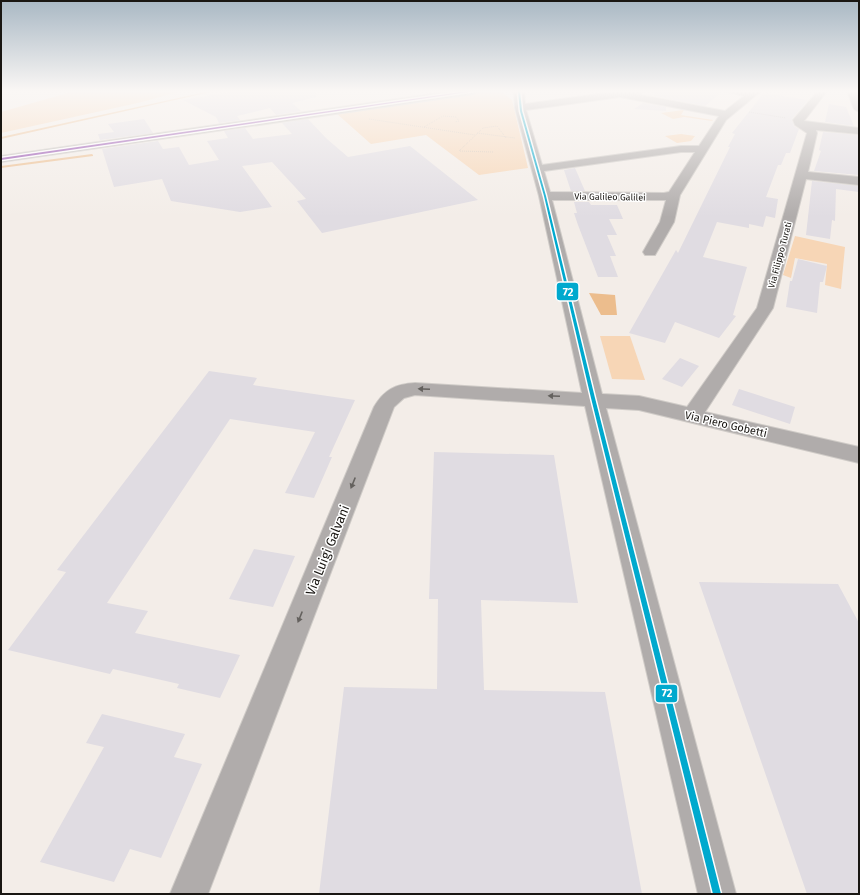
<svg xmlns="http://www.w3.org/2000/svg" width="860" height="895" font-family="'Fira Sans',sans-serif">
<rect width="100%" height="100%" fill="#f3ede8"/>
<g fill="#f7d6b6">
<path d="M75,91H172L177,92L142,102L1,133V112Z"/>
<path d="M490,91L502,92L512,100L528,168L479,175L426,135L371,144L336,113Z"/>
<path d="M684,110L681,115L713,120L712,121L684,117L673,119L661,113Z"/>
<path d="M681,134L695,136L691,141L677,143L665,136Z"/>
<path d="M795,236L845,247L841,289L825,285L827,264L795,258L791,278L783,275Z"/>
<path d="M600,336H630L645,380L612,379Z"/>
</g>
<path fill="#ecbd8d" d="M589,293L615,295L617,315H601Z"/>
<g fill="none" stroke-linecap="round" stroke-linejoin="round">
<g fill="#ecbd8d" fill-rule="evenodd">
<path d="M210,91H215L1,139V137Z"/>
<path d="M92,154L93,155V156L1,168V166Z"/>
</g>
</g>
<g fill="#e0dce2">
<path d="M235,91H315L316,97L292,103L301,111L276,115L270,108L237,116L240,120L219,123L216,117L183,100Z"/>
<path d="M654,91H723L705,106L654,96Z"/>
<path d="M764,93L808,100L792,119L794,126L799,129L790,153H786L781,165H778L766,197L778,199L775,218L766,216L763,227L749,224V228L717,222L703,257L747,267L733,315L736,316L719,338L675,322L665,343L629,333L676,250L678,253L730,147H728L735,134L732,133Z"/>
<path d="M643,103L666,107V111L634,109Z"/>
<path d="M829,104L846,107L854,126L825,122Z"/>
<path d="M144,119L153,133L100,140L98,134L114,132L108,124Z"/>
<path d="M308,119L327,139L348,157L410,146L478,200L322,233L297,201L306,199L272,162L242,166L272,207L240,212L171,201L162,179L114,187L102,149L158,141L163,149L179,147L189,165L219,160L207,141L228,138L224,131L245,128L253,139L292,134L282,123Z"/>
<path d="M823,132L859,135V175L814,171L821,151L819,150Z"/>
<path d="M575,168L585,191H571L564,170Z"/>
<path d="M812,181L859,186V192L836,189L835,221L832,220L830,239L806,235Z"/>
<path d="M574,202H589L591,205H617L623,219H609L617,235H607L616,256H610L618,277H598L578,225L574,213H577Z"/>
<path d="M798,259L827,266L823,282H820L817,313L786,307L790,281H792Z"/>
<path d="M680,358L699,366L682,387L662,379Z"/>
<path d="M209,371L257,378L253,385L355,400L329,457H332L314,498L285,493L315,432L230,419L107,603L148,611L135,633L240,655L220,698L177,688L179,684L113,669L110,674L8,650L66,572L57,570Z"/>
<path d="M739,389L795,407L790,424L732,405Z"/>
<path d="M434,452L554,455L578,603L481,600L484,690L605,692L642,894H319L344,687L437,689L438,599H429Z"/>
<path d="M254,549L295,556L273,607L229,599Z"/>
<path d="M699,582L838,584L859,623V894H807Z"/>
<path d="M102,714L185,734L174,757L202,764L161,858L130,849L114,882L40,862L104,747L86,743Z"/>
</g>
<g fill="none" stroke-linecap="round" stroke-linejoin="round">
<defs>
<g id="minor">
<path d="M514,91H524L525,104L619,91H645L636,94L725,111L744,96L725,91H761L726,120L680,195L674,222L655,255H645L643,252L660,222L666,200H552L602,394L639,396L687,407L757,308L807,133L795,125L793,120L818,91H827L804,121L859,128V134L816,130L817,133L808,172L859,177V185L806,179L773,308L705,412L859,447V463L639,410L606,408L736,894H698L585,406L415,395L404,398L394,407L208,894H170L374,407C384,390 395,384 415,383L582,393L539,196L515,108ZM620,97L719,116L699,146H681L542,165L526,110ZM681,152H695L669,192L664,193L550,192L544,171Z"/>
<path d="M847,91H856L859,98V112L854,109Z"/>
</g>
<path id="major" d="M453,91H478L474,94L1,162V156Z"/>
</defs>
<use href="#minor" stroke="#cfcbc7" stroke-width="2"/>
<use href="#major" stroke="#cfcbc7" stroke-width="2"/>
<g stroke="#b5b2af" stroke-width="1" stroke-dasharray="0.5 1.5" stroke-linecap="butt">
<path d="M749,112L786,118"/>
<path d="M369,119L475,135"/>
<path d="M424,127L443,116L456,117L459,121L455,122"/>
<path d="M477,133L515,138"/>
<path d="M493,152L459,151L483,128L497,126L506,138"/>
</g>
<use href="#minor" fill="#b0acab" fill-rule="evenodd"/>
<use href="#major" fill="#b3b0ac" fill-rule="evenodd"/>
<defs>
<path id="bus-1" d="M518,91H520L522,111L546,196L595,398L721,894H713L591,398L544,196L520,111Z"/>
<path id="bus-2" d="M468,91H475L1,160V158Z"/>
</defs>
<use href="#bus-1" stroke="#fff" stroke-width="3"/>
<use href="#bus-2" stroke="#fff" stroke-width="3"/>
<use href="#bus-1" fill="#00a9ce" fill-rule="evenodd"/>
<use href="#bus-2" fill="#8e44ad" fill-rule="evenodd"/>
</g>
<defs><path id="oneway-solid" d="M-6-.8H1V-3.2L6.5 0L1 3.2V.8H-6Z"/></defs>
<g fill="#64615e">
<use href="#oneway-solid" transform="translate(424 389) rotate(-177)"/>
<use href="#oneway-solid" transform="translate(554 396) rotate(-177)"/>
<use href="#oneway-solid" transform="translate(353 483) rotate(112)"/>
<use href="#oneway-solid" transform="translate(300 617) rotate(112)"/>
</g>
<linearGradient id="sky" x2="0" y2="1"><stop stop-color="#a9b8c4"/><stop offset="0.42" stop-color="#faf7f5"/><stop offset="1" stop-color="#faf7f5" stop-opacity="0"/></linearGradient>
<rect width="860" height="217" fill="url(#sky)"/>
<g text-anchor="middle" stroke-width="3" stroke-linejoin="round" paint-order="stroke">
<g font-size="9" fill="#191612" stroke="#fff">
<text transform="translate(610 197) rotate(1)" y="3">Via Galileo Galilei</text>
<text transform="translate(780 255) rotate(-75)" y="3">Via Filippo Turati</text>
</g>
<g font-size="11" fill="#191612" stroke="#fff">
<text transform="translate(726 424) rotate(13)" y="4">Via Piero Gobetti</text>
</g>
<g font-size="13" fill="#191612" stroke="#fff">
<text transform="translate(327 550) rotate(-68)" y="5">Via Luigi Galvani</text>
</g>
</g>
<g stroke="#fff" stroke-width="1.5">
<rect x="556" y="282" width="23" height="19" rx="4" fill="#00a9ce"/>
<rect x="655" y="684" width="23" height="19" rx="4" fill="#00a9ce"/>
</g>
<g font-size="11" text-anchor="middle" font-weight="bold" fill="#fff">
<text x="568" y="296">72</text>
<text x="667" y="697">72</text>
</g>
<rect width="860" height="895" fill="none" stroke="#191612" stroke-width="4"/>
</svg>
